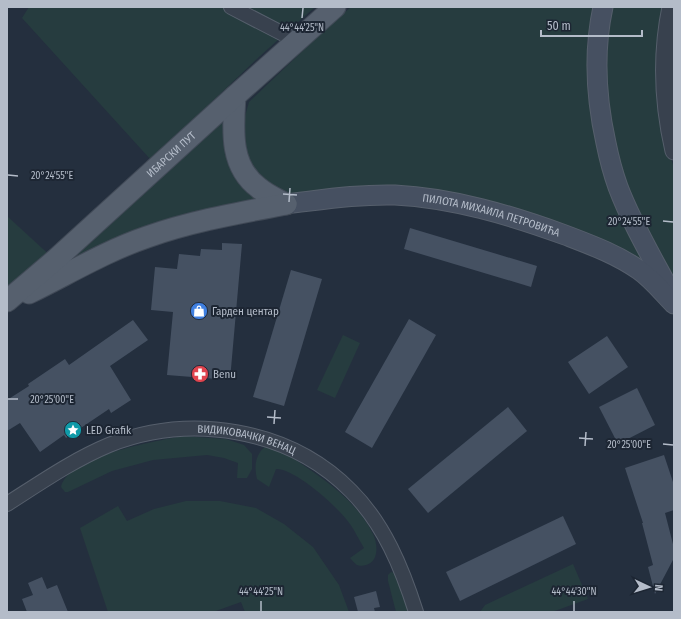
<svg xmlns="http://www.w3.org/2000/svg" width="681" height="619" font-family="'Fira Sans Condensed',sans-serif">
<rect width="100%" height="100%" fill="#242f3e"/>
<g fill="#263c3f">
<path d="M29,7H315L260,56L151,160L22,18Z"/>
<path d="M351,7H594L587,42L594,118L606,182L623,223L649,267L484,207L296,196L270,188L249,167L240,134L249,102L332,23Z"/>
<path d="M608,7H666L669,152L674,168V281L628,193L614,151L604,96Z"/>
<path d="M226,118L230,153L278,204L187,213L64,267Z"/>
<path d="M7,216L55,260L7,301Z"/>
<path d="M343,335L360,343L335,398L317,390Z"/>
<path d="M182,436L226,439L244,445L252,454V469L247,478H237L238,463L224,458L207,455L153,460L112,471L68,492H65L61,487C69,455 154,442 182,436Z"/>
<path d="M266,446L276,447C311,471 353,494 373,534C378,544 379,562 366,565C363,566 359,566 357,565C354,563 352,560 350,558L364,548C359,540 355,531 350,524C339,508 295,468 276,469L269,487L257,479C254,467 255,454 266,446Z"/>
<path d="M186,501H220L256,508L284,524L313,547L339,585L349,612H245L241,602L213,612H108L80,528L118,506L127,521L154,509Z"/>
<path d="M573,564L588,599L552,612H480L485,605Z"/>
<path d="M391,572L395,573L398,577L408,612H396L388,581V575Z"/>
</g>
<g fill="#455162">
<path d="M410,228L537,266L531,287L404,249Z"/>
<path d="M222,243L242,244L230,380L167,375L173,312L151,310L155,267L177,269L179,254L200,256L201,249L222,250Z"/>
<path d="M291,270L322,279L284,406L253,397Z"/>
<path d="M409,319L436,335L372,448L345,432Z"/>
<path d="M133,320L148,340L110,366L131,400L111,413L109,409L66,438L64,435L40,452L20,423L7,431V400L29,386L28,384L65,359L69,365Z"/>
<path d="M607,336L628,367L589,394L568,362Z"/>
<path d="M637,388L655,425L618,444L599,407Z"/>
<path d="M508,407L527,431L428,513L408,489Z"/>
<path d="M664,455L674,485V510L665,513L674,548V558L655,594L648,567L653,565L642,523H643L625,468Z"/>
<path d="M563,516L576,544L460,601L446,572Z"/>
<path d="M42,577L47,589L57,585L68,612H27L22,599L33,595L28,583Z"/>
<path d="M376,591L380,607L374,608L375,612H358L354,597Z"/>
</g>
<g fill="none" stroke-linecap="round" stroke-linejoin="round">
<defs>
<g id="minor">
<path d="M231,7L297,41"/>
<path id="s1" d="M7,504C40,483 73,460 109,445C190,413 289,428 351,491C384,524 402,568 416,612"/>
</g>
<path id="tertiary" d="M671,7C661,55 663,103 674,151"/>
<g id="secondary">
<path d="M603,7C593,53 596,98 606,143C609,158 613,173 618,187C632,224 653,259 671,293"/>
<path id="s2" d="M286,204C321,200 358,194 395,195C453,198 510,215 565,235C591,245 616,254 639,270C652,279 663,293 674,304"/>
</g>
<g id="primary">
<path d="M235,96C233,129 229,166 259,188C267,195 277,199 286,204"/>
<path d="M29,293C68,274 106,251 147,237C192,221 239,213 286,204"/>
<path id="s3" d="M7,301L55,260L235,96L335,7"/>
</g>
</defs>
<use href="#minor" stroke="#565f6c" stroke-width="16"/>
<use href="#tertiary" stroke="#565f6c" stroke-width="19"/>
<use href="#secondary" stroke="#565f6c" stroke-width="21"/>
<use href="#primary" stroke="#414a57" stroke-width="23"/>
<use href="#minor" stroke="#38414e" stroke-width="14"/>
<use href="#tertiary" stroke="#38414e" stroke-width="17"/>
<use href="#secondary" stroke="#465061" stroke-width="19"/>
<use href="#primary" stroke="#56606e" stroke-width="21"/>
</g>
<path fill="none" stroke="#b4bcc9" stroke-width="1.5" d="M302,18L303,8M8,175L18,176M283,194L297,195M289,202L290,188M663,221L673,222M8,399H18M267,417L281,418M274,424L275,410M579,438L593,439M663,444L673,445M585,446L586,432M261,611V601M574,611V601"/>
<defs>
<symbol id="shop-disc" viewBox="-11 -11 22 22"><circle r="9.5" fill="#3f7fe0" stroke="#1d2633"/><path d="M-5-2.5h2.3a2.7 3.5 0 0 1 5.4 0H5L5.5 6h-11ZM-1.5-2.5h3a1.5 2.3 0 0 0-3 0Z" fill="#fff"/></symbol>
<symbol id="pharmacy-disc" viewBox="-11 -11 22 22"><circle r="9.5" fill="#e0444e" stroke="#1d2633"/><path d="M-2-6h4v4h4v4h-4v4h-4v-4h-4v-4h4Z" fill="#fff"/></symbol>
<symbol id="sight-disc" viewBox="-11 -11 22 22"><circle r="9.5" fill="#0f9aa8" stroke="#1d2633"/><path d="M0-6L1.8-2.2L6-1.7L2.9 1.2L3.7 5.4L0 3.3L-3.7 5.4L-2.9 1.2L-6-1.7L-1.8-2.2Z" fill="#fff"/></symbol>
</defs>
<g fill-rule="evenodd">
<use href="#shop-disc" x="189" y="301" width="20" height="20"/>
<use href="#pharmacy-disc" x="190" y="364" width="20" height="20"/>
<use href="#sight-disc" x="63" y="420" width="20" height="20"/>
</g>
<g text-anchor="middle" stroke-width="4" stroke-linejoin="round" paint-order="stroke">
<g font-size="11" fill="#b4bcc9" stroke="#1d2633">
<text dy="4" stroke="none"><textPath href="#s3" startOffset="220">ИБАРСКИ ПУТ</textPath></text>
<text dy="4" stroke="none"><textPath href="#s2" startOffset="208">ПИЛОТА МИХАИЛА ПЕТРОВИЋА</textPath></text>
<text dy="4" stroke="none"><textPath href="#s1" startOffset="259">ВИДИКОВАЧКИ ВЕНАЦ</textPath></text>
</g>
<g font-size="11" fill="#b4bcc9" stroke="#1d2633" text-anchor="start">
<text x="212" y="315">Гарден центар</text>
<text x="213" y="378">Benu</text>
<text x="86" y="434">LED Grafik</text>
</g>
</g>
<g font-size="10" text-anchor="middle" fill="#b4bcc9" stroke="#1d2633" stroke-width="4" stroke-linejoin="round" paint-order="stroke">
<text x="302" y="31">44°44'25"N</text>
<text x="52" y="179">20°24'55"E</text>
<text x="629" y="225">20°24'55"E</text>
<text x="52" y="403">20°25'00"E</text>
<text x="629" y="448">20°25'00"E</text>
<text x="261" y="595">44°44'25"N</text>
<text x="574" y="595">44°44'30"N</text>
</g>
<rect width="681" height="619" fill="none" stroke="#b4bcc9" stroke-width="16"/>
<g transform="translate(649 587) rotate(94)" stroke="#1d2633" stroke-width="3" paint-order="stroke">
<path d="M0-3L7 15L0 10L-7 15Z" fill="#b4bcc9"/>
<text y="-6" font-size="11" font-weight="bold" text-anchor="middle" fill="#b4bcc9">N</text>
</g>
<path d="M541 30v6h101v-6" fill="none" stroke="#b4bcc9" stroke-width="2"/>
<text x="547" y="30" font-size="12" fill="#b4bcc9" stroke="#1d2633" stroke-width="3" paint-order="stroke">50 m</text>
</svg>
